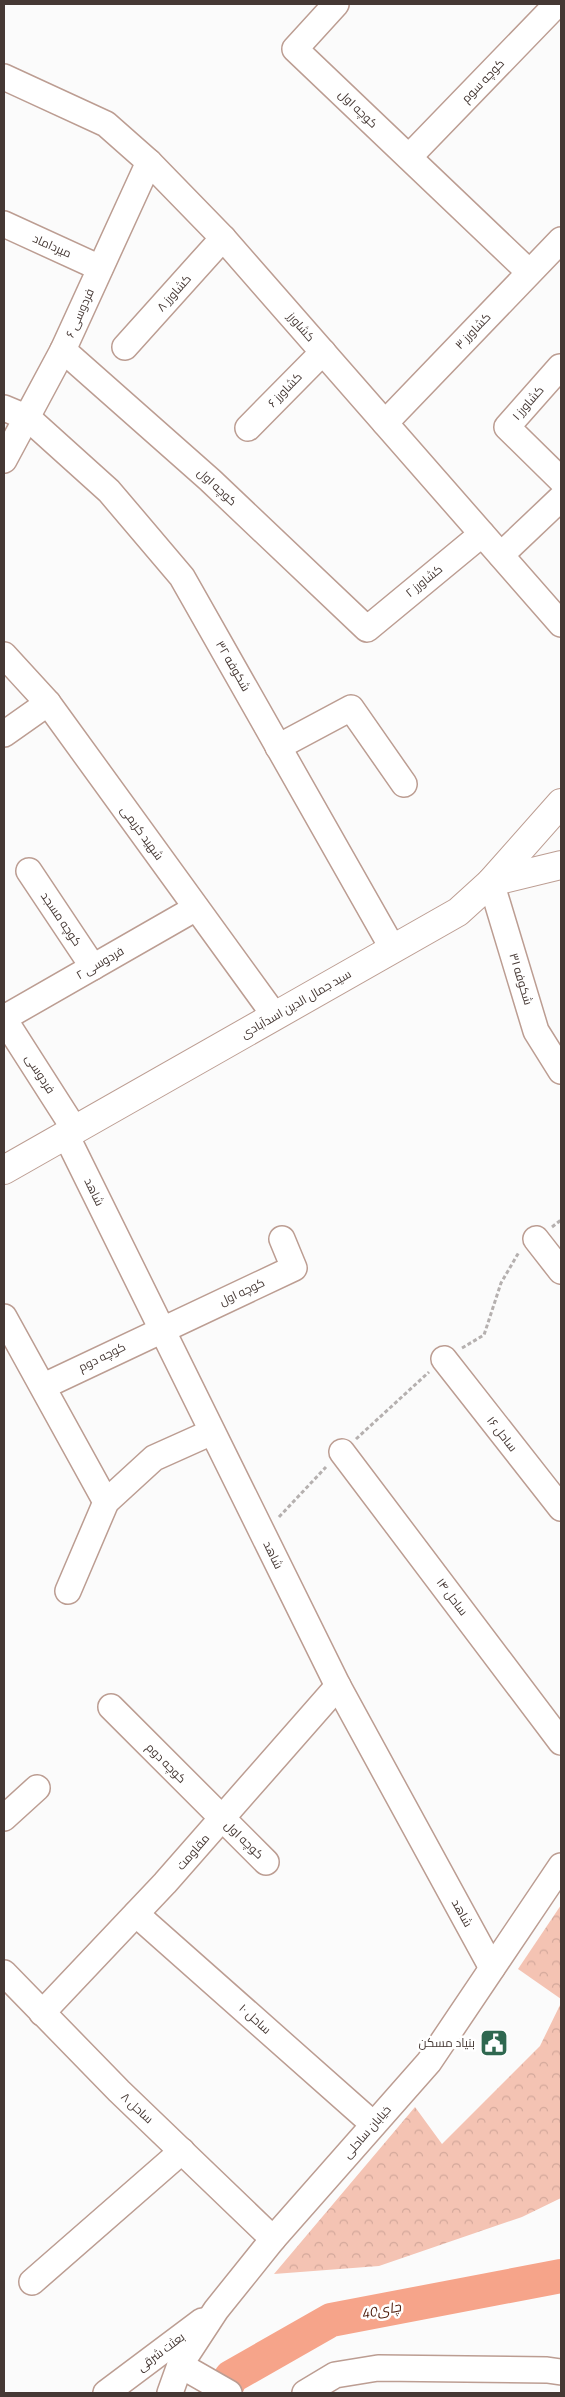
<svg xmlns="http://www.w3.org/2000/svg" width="565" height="2397" font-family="'Titillium Web',Cairo,sans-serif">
<defs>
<pattern id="forest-crowns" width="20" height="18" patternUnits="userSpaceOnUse" patternTransform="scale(1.25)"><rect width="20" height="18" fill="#f4c3b3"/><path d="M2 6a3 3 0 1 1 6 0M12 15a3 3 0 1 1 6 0" fill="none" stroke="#d3a89b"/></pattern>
</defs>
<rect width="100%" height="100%" fill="#fbfbfb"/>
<g fill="url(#forest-crowns)">
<path d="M561,1905V1999L518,1969Z"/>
<path d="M561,2003V2198L522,2217L379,2266L274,2274L415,2107L442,2144L540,2046Z"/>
</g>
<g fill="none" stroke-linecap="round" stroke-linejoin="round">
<path stroke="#f6a48a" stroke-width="34" d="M224,2393L231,2377L331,2320L561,2276"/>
<defs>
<g id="minor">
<path d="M336,4L295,49L529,272"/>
<path d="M4,77L106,124L149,162L223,238L561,624"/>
<path d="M409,157L557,4"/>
<path d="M4,224L100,268"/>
<path d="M125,347L223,238"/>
<path d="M63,350L210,480L367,629L482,534"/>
<path d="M560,367L507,427L561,480"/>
<path d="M4,408L28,418L109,491L182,577L393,949"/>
<path d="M385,423L561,240"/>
<path d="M248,428L323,352"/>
<path d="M4,460L63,350L149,162"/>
<path d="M501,555L561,498"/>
<path d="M4,655L48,703L275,1016"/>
<path d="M4,734L48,703"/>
<path d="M278,747L351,708L404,784"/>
<path d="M29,871L93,967"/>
<path d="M491,882L536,1031L561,1071"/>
<path d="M4,1018L196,908"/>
<path d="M4,1019L75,1130"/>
<path d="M66,1135L338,1686L492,1968"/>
<path d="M536,1239L561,1271"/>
<path d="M4,1317L106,1502"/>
<path d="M444,1359L561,1508"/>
<path d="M44,1386L294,1268L282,1239"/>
<path d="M342,1452L561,1742"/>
<path d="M68,1591L106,1502L154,1458L212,1432"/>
<path d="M111,1707L266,1862"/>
<path d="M4,1818L37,1788"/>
<path d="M136,1914L373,2124"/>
<path d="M4,1973L119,2091L273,2239"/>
<path d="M42,2013L165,1883L338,1686"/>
<path d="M32,2282L182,2151"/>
<path d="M180,2365L229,2393"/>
<path d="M106,2393L202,2321"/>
<path d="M170,2393L180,2365L216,2310L273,2239L429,2062L561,1866"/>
<path d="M305,2393L335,2375L378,2368L547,2370L561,2372"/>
</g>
<g id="major">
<path d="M491,882L561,865"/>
<path d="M4,1170L458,912L491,882L561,803"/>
</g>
</defs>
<use href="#minor" stroke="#bc9d92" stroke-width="28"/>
<use href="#major" stroke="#bc9d92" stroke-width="30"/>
<g stroke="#b5b0af" stroke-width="3" stroke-dasharray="4 2.5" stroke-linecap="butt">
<path d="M552,1227L561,1220"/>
<path d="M462,1348L484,1335L501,1283L519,1252"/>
<path d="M356,1439L429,1372"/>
<path d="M279,1517L326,1467"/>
</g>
<use href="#minor" stroke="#fff" stroke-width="25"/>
<use href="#major" stroke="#fff" stroke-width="28"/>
</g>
<defs>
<symbol id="civic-square" viewBox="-11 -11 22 22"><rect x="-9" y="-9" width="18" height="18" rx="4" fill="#2f6850" stroke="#fff"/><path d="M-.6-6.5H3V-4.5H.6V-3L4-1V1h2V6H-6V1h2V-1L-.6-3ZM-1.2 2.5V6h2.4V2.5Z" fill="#fff"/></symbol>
</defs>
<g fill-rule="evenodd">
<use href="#civic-square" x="478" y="2027" width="32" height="32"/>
</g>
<g text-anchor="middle" stroke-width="5" stroke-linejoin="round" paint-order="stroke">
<g font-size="12" fill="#453834" stroke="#fff">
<text transform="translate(483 81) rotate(-46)" y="4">کوچه سوم</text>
<text transform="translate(358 109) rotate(44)" y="4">کوچه اول</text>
<text transform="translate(52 246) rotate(24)" y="4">میرداماد</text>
<text transform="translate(174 293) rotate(-48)" y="4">کشاورز ۸</text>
<text transform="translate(80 313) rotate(-66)" y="4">فردوسی ۶</text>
<text transform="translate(301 327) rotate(49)" y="4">کشاورز</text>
<text transform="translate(473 331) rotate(-46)" y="4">کشاورز ۳</text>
<text transform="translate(285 390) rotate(-46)" y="4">کشاورز ۶</text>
<text transform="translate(528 403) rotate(-49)" y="4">کشاورز ۱</text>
<text transform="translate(217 487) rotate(43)" y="4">کوچه اول</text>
<text transform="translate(424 581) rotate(-39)" y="4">کشاورز ۲</text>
<text transform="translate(233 666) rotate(60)" y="4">شکوفه ۳۲</text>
<text transform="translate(142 833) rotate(54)" y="4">شهید کریمی</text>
<text transform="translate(61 919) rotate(56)" y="4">کوچه مسجد</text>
<text transform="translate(100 963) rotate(-30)" y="4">فردوسی ۲</text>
<text transform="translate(521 979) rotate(73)" y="4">شکوفه ۳۱</text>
<text transform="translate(296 1004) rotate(-30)" y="4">سید جمال الدین اسدآبادی</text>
<text transform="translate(40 1074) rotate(57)" y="4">فردوسی</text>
<text transform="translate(94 1192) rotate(64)" y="4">شاهد</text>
<text transform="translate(242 1292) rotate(-25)" y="4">کوچه اول</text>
<text transform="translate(102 1357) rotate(-26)" y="4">کوچه دوم</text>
<text transform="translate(502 1434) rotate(52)" y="4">ساحل ۱۶</text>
<text transform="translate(273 1555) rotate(64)" y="4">شاهد</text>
<text transform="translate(452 1597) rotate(53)" y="4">ساحل ۱۴</text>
<text transform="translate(166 1763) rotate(45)" y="4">کوچه دوم</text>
<text transform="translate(244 1840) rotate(44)" y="4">کوچه اول</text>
<text transform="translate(193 1852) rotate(-49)" y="4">مقاومت</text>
<text transform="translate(462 1913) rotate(61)" y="4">شاهد</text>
<text transform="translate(255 2019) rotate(42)" y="4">ساحل ۱۰</text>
<text transform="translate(137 2108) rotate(43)" y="4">ساحل ۸</text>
<text transform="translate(367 2132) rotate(-49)" y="4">خیابان ساحلی</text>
<text transform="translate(161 2352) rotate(-37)" y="4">بعثت شرقی</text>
</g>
<g font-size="12" fill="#453834" stroke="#fff" text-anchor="end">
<text x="475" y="2047">بنیاد مسکن</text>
</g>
<g font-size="14" font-style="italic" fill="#4b1908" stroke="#fff">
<text transform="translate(381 2310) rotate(-11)" y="5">40چای</text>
</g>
</g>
<rect width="565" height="2397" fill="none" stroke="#453834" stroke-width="10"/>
</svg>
